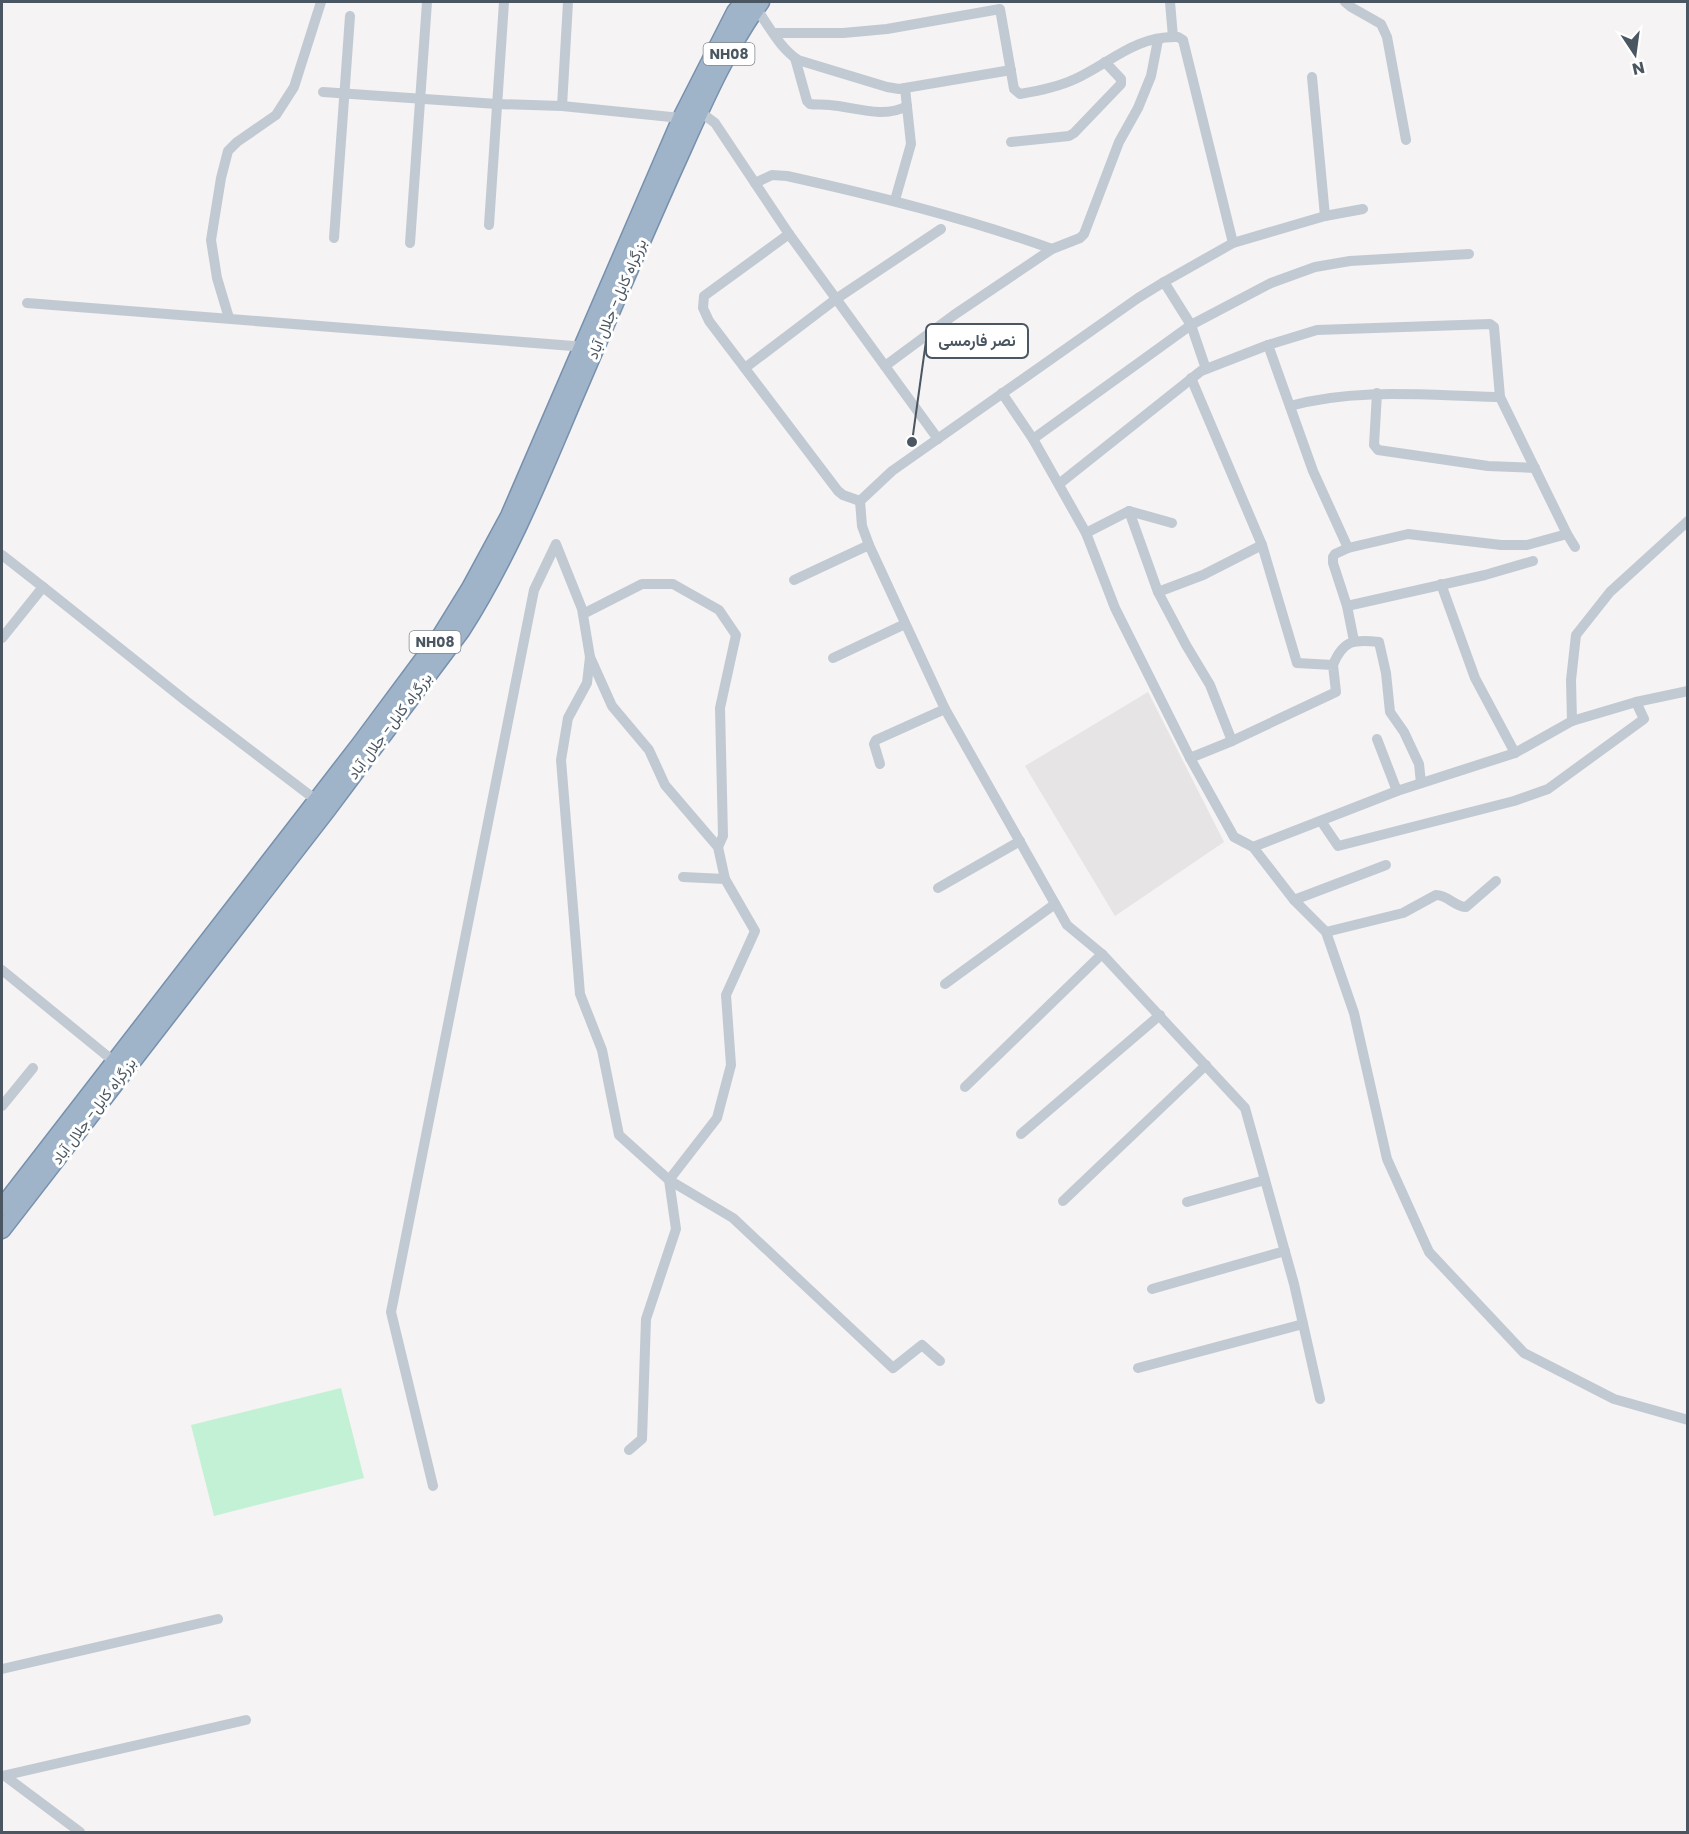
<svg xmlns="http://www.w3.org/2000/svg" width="1689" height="1834" font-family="Poppins,Vazirmatn,sans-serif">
<rect width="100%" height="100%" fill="#f5f3f3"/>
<path fill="#e6e4e5" d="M1148,692L1224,842L1115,916L1025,766Z"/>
<path fill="#c3f1d5" d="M341,1388L364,1478L214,1516L191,1425Z"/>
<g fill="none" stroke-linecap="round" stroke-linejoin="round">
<defs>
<g id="trunk">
<path d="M2,1207L360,744L441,635L470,588L509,516L681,118L735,12L743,2"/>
<path d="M2,1230L328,809L462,630C508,558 540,479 573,401C606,324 639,247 673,171C699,114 724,53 761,2"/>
</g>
</defs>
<use href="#trunk" stroke="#7690ad" stroke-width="19"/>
<g stroke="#c1cad2" stroke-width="10">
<path d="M1170,2L1173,37"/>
<path d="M1345,2L1351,7L1381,24L1387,37L1406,140"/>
<path d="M756,8C769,26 779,47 798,60L887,87L899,89L1011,70"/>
<path d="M774,33H843L887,29L1000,9L1014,89L1020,94C1038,91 1058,87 1075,79C1110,63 1136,35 1178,37L1183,40L1233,243"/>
<path d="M795,58L807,101L810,104C816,105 823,104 830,105C854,107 884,119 907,106"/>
<path d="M1312,77L1325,216"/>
<path d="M323,92L497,104L562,106L681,118"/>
<path d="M562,106L568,2"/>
<path d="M701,109L703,114L715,123L789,234L938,439"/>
<path d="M1011,142L1069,136L1074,133L1121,84V79L1105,62"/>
<path d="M755,183L772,175L787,176C877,196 966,218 1052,249"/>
<path d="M895,200L911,144L905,88"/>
<path d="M489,225L504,2"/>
<path d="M789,234L704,296L703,308L709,321L838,491L843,495L860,501"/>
<path d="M334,238L350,16"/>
<path d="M410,243L427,2"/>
<path d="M1164,282L1191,325L1206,369"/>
<path d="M27,303L586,347"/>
<path d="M229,318L217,278L211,240L221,178L228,151L237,142L276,115L294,87L321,2"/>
<path d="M1268,345L1313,471L1348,548"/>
<path d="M885,366L954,315L1052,249L1080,238L1084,234L1119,142L1138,108L1151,76L1158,40"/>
<path d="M745,368L836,299L941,229"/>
<path d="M1002,393L1033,439L1086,533L1115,608L1190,758L1234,837L1253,847L1294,900L1326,932L1354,1013L1387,1159L1429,1252L1524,1353L1614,1399L1688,1420"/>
<path d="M1377,393L1374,445L1378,450L1488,466L1535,468"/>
<path d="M1290,406C1358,387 1430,396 1500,397"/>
<path d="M1033,439L1191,325L1271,283L1315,267L1350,261L1469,254"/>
<path d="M1059,484L1201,371L1268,345L1317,330L1490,324L1494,327L1500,397L1567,534L1575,547"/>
<path d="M1129,511L1158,592L1186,645L1210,685L1232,741"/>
<path d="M1086,533L1129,511L1172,523"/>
<path d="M2,555L43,587L2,638"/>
<path d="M794,580L869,545"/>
<path d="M1441,584L1475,678L1515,753"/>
<path d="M43,587L186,701L316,800"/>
<path d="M1158,592L1203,575L1262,545"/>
<path d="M1347,606L1485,575L1533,561"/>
<path d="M583,614L642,584H673L719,610L736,635L720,708L723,836L718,847"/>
<path d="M1354,641L1347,606L1333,563V557L1335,554L1348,548L1408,534L1501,545H1527L1567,534"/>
<path d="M590,657L612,706L649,750L665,785L718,847L725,879"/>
<path d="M833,658L905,624"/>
<path d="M1333,665C1343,640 1354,639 1379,642L1386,673L1390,712L1404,732L1419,764L1421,783"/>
<path d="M1572,721L1571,680L1576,635L1610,592L1688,521"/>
<path d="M1377,739L1397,791"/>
<path d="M1190,758L1232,741L1336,692L1333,665L1297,663L1262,545L1191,378"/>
<path d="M880,764L874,744L876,740L945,709"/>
<path d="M1321,821L1338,846L1514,801L1548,789L1644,719L1636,702"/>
<path d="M1253,847L1397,791L1515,753L1572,721L1636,702L1688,691"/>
<path d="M683,877L725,879L755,931L726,995L731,1065L717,1118L669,1180L733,1218L893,1368L922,1345L940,1361"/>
<path d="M938,888L1020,841"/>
<path d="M1294,900L1386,865"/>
<path d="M1326,932L1403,913L1436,895C1448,895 1455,907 1466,907L1496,881"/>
<path d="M2,970L117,1064"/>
<path d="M945,984L1055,904"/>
<path d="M965,1087L1102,954"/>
<path d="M2,1106L33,1068"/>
<path d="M1021,1134L1160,1015"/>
<path d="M1063,1201L1206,1065"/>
<path d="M1187,1202L1265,1180"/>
<path d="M1152,1289L1285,1251"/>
<path d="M1138,1368L1303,1324"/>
<path d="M1320,1399L1294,1284L1245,1108L1102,954L1067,925L945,709L869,545L862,526L860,501L892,471L1138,298L1164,282L1233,243L1325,216L1363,209"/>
<path d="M433,1486L391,1312L534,590L556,544L582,609L590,657L587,683L568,718L561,760L580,994L602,1050L619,1135L669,1180L676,1229L646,1319L642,1439L629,1450"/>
<path d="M2,1669L218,1619"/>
<path d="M2,1776L246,1720"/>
<path d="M5,1776L80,1832"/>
</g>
<use href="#trunk" stroke="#9fb4c9" stroke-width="16"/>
</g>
<g text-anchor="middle" stroke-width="6" stroke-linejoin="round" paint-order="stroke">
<g fill="#fff" stroke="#808990" stroke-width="1.5">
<rect x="703.5" y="43" width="51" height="22" rx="4.5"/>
<rect x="409.5" y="631" width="51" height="22" rx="4.5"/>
</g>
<g font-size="14" font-weight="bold" fill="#4a5661">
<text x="729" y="59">NH08</text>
<text x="435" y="647">NH08</text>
</g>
<g font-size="15" fill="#4a5661" stroke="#fff">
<text transform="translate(617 299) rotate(-67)" y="5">بزرگراه کابل- جلال آباد</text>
<text transform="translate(390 726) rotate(-53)" y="5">بزرگراه کابل- جلال آباد</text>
<text transform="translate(94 1111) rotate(-53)" y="5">بزرگراه کابل- جلال آباد</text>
</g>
</g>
<path fill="none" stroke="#4a5661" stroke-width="2" d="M912 442L926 341"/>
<circle fill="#4a5661" stroke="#fff" stroke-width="2" cx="912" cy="442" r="6"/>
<rect fill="#fff" stroke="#4a5661" stroke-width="2" x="926" y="324" width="102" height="34" rx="6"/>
<g font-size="16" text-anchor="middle" font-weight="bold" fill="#4a5661">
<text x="977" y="346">نصر فارمسی</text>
</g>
<rect width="1689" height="1834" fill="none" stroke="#4a5661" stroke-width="6"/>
<g transform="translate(1635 54) rotate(167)" stroke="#ffffff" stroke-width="4.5" paint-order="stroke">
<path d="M0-4.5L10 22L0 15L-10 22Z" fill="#4a5661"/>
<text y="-9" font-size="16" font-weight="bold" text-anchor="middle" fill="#4a5661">N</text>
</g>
</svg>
